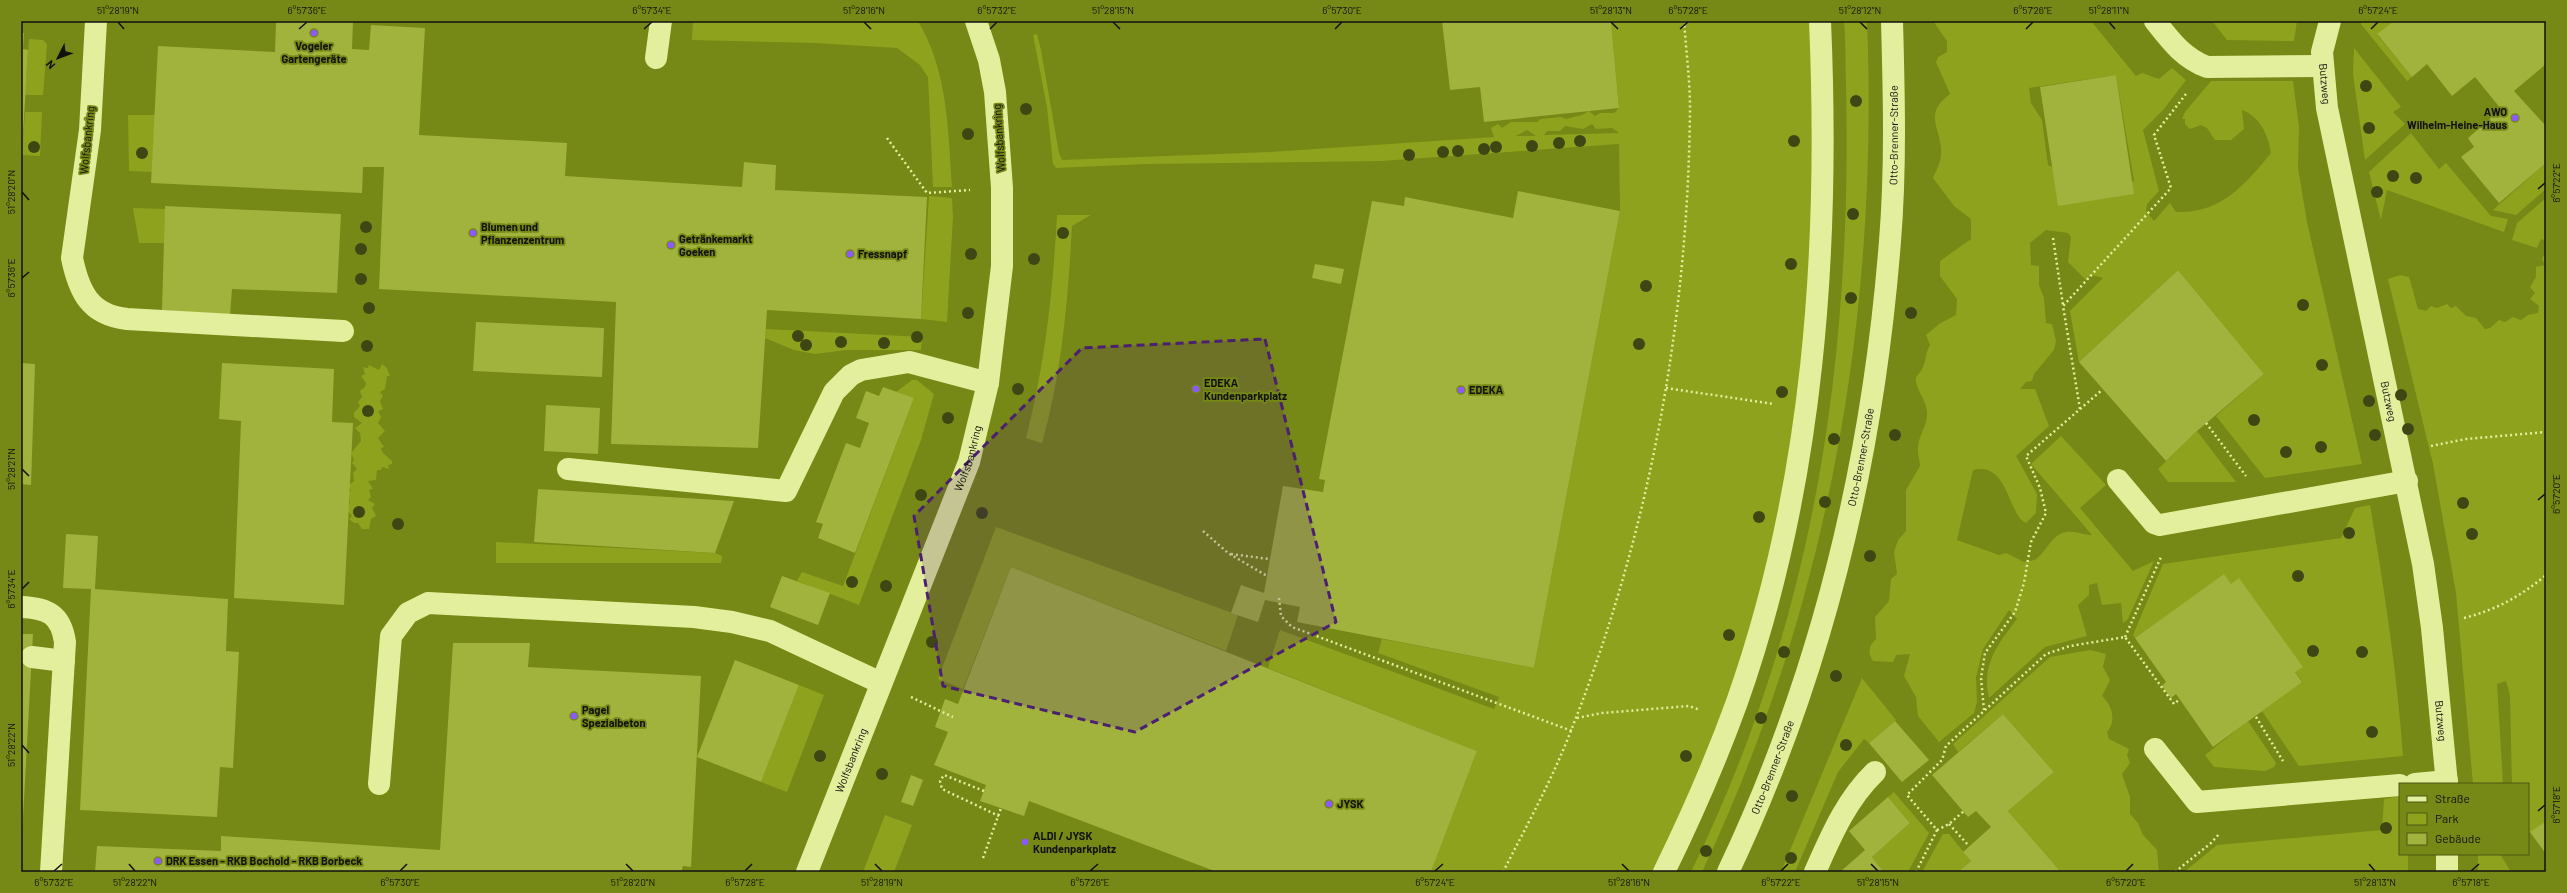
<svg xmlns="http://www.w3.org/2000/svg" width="2567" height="893" font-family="Barlow,sans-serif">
<rect width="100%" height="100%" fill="#768815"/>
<g fill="#8fa21d" fill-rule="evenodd">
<path d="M693,21H918C948,71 948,130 952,187H933L928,77L920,65L897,48L815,43L692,40Z"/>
<path d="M1611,21H1820L1822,229L1777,562L1664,872H1431L1477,751L1268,668L1280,630L1494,709L1499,697L1378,653L1382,639L1534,668L1620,211L1619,144L1381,161L1146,164L1056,168L1053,164L1047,107L1033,35L1037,34L1041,50L1059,153L1062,160L1270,152L1494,137L1491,128L1498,124L1502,128L1511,122H1537L1541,119L1561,117L1566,119L1582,115L1589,111L1595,116L1600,113H1614L1619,108ZM1592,124L1596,129L1612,128L1619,133L1544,135L1547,131H1560L1565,126L1583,129ZM1527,130L1536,136H1516Z"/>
<path d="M1844,21H1867C1879,314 1828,606 1702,872H1691C1792,665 1836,456 1845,227C1847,179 1847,131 1846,82C1845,62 1846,41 1844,21Z"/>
<path d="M1933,21H2091L2136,76L2142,73L2159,79L2172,68L2186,80L2164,109L2143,130L2159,191L2147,204L2146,211L2154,221L2170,203L2176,212C2220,214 2245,185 2271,153C2268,134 2260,117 2242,110L2244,129L2231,140H2215L2207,128L2201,125L2190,129L2185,124V119H2182L2185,112L2211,81H2293L2299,127L2298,168L2307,222L2362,464L2265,478L2216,416L2264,374L2178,270L2079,362L2070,311L2103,278L2092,275L2086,280L2068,262L2071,237L2068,233L2046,230L2030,243L2031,265L2039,266V285L2044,298L2046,323L2052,324L2056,341L2054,350L2034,374L2032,381L2026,382L2020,389H2035L2049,426L2016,456L2037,494L2036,513L2026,523C2008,516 2009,461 1973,470L1957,540L1999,555L2006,553L2024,562C2028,561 2033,561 2036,559C2046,552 2050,538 2062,533C2073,529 2082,535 2092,535L2031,464L2061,436L2106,485L2080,508L2133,571L2154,561L2128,619L2123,623L2121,603L2102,605L2097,583L2089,585V595L2078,605L2087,636L2045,647L1989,698C1981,665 1998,644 2017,619L2009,610L1983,649L1976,677L1977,702L1974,713L1939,742L1918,716L1916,697L1904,676L1910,654L1896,655L1893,662L1873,661C1867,652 1869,646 1876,639L1875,617L1889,601L1891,579L1897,574L1894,552L1898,540L1906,531V490L1920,466C1920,461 1917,453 1918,448C1918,436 1928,425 1927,412C1926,398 1915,390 1916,377C1928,365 1923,358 1930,345L1926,335L1939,324L1956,315L1957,299L1940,276V261L1971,239V219L1954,206L1933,178C1936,171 1941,162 1941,154C1943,130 1921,115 1950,94L1936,62L1938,57L1947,52V41ZM2116,75L2134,181L2107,193L2048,165L2042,120L2031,103L2029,88Z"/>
<path d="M2212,21H2297L2294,41L2227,40Z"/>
<path d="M2362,21H2394L2377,35L2412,77L2407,81L2361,24Z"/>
<path d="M29,39L43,40L47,44L43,95H25Z"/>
<path d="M2354,48L2401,107L2393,112L2405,124L2365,160L2353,74Z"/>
<path d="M25,112H42L40,156L22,155Z"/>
<path d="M128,115H155L152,172L129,171Z"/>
<path d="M2411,133L2439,169L2446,163L2491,216L2508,219L2504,232L2387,190L2381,220L2369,172Z"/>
<path d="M2546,163V189L2516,215L2493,210Z"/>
<path d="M929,196L952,198L953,217L947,322L921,319Z"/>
<path d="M2546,198V241L2541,239L2537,248L2512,240L2517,223Z"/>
<path d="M133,208L165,209L164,243H139Z"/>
<path d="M1057,215H1091L1072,226C1068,300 1062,372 1042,443L1026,438C1045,364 1053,291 1057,215Z"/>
<path d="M2546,251V821L2528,834V784H2512L2510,695L2506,681L2497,684L2503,784H2473L2456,593L2433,464L2388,279L2400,275L2409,277L2418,309L2426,311L2431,306L2437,308L2447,304L2451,308L2456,306L2466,316L2476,318L2485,329L2490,328L2499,320L2505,322L2513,317L2521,320L2528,315L2538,313L2539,306L2530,299L2535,293L2530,287L2536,277V267L2545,265L2542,259Z"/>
<path d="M766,329L922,337L921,350H846L815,354L794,350L765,338Z"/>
<path d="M382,364L387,368L390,376H387L385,389L380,392L383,396L380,401L383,409L378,411L381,417L378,423L385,431L378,438L384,447L381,448L383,453L392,461V464L388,465L389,469L382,467L381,470H377L376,480L368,481L373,489L369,490L371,497L368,500L375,504L372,508L376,516L371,519L369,529H362L358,523H354L349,519L352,516L347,510L350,502L348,493L351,491L349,485L354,481L353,473L357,469L352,463L354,460L351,453L361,441L360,433L355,428L362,423L354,417V413L360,406L358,402L362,397L360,391L365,387L366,383L361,376L365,374L363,367L368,368L369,365L379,370Z"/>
<path d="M912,380H917L934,394L921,440L859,605L797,581L802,572L843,586L914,398L896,392Z"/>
<path d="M2197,431L2236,482H2168L2158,469Z"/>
<path d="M2370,505C2384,588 2397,671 2403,756L2299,766L2262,711L2302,681L2224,575L2135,638L2133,635L2163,564L2341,538L2355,508Z"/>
<path d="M996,527L1238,615L1226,651L1011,567L963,689L938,679Z"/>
<path d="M496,542L715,553L722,556L721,563H496Z"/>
<path d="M2090,650L2106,654L2103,667L2110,680L2102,696C2112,705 2117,721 2107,732L2109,739L2129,749L2127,755L2130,763L2122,774L2130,797V814L2138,823L2143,835L2157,850L2159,872H2061L2008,811L2054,772L2003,714L1958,752L1953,744L2050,657Z"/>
<path d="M1862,678L1896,720L1869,743L1864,739L1838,772L1795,872H1781Z"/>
<path d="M799,685L824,695L787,792L761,782Z"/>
<path d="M2248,721L2276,763L2274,767L2265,771L2214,767L2205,755Z"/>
<path d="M1894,792L1929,833L1908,872H1884L1872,857L1910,823L1888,797Z"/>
<path d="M2400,796V854H2408V872H2184L2217,845L2382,830L2384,799Z"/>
<path d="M885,815L912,825L894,872H863Z"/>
<path d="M1943,834H1949L1971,861L1958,872H1922Z"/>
<path d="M2478,854H2500L2511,872H2478Z"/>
</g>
<g fill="#a1b23d">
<path d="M276,21H353L352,49L369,50L371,25L425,28L419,135L567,143L565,176L742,187L744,162L776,165L775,190L927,197L921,319L767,310L758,448L611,444L616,302L379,289L384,167H363L362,193L151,183L158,46L275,52Z"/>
<path d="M1442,21H1611L1619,108L1484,122L1480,87L1450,90Z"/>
<path d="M2394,21H2546V64L2514,91L2546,126V163L2499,203L2461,157L2474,147L2468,138L2501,109L2475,77L2452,96L2427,64L2412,77L2377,34Z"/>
<path d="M21,33H24L23,49L28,50L22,152Z"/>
<path d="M2116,75L2134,194L2058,206L2040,87Z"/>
<path d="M1518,191L1620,211L1534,668L1297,622L1300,607L1265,600L1258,622L1231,613L1241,585L1264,593L1283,486L1323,492L1325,480L1319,479L1372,201L1404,206L1405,197L1513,218Z"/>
<path d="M165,206L341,214L337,293L232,289L230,315L162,310Z"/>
<path d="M1315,264L1344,269L1341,284L1312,278Z"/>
<path d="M2178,270L2264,374L2197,431L2166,461L2079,362Z"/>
<path d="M476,322L604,328L602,377L473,371Z"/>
<path d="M21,363L35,364L31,485L21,484Z"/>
<path d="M222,363L334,369L332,422L353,423L344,605L234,598L241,421L219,419Z"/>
<path d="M883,387L914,398L855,553L818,538L823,524L816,522L846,443L860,448L869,423L856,418L866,391L879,396Z"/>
<path d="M546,405L600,408L598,454L544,451Z"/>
<path d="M538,489L734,501L715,553L534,542Z"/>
<path d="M66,534L98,536L95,589L228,599L226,651L239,652L233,768L220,767L217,817L80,810L91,589L63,588Z"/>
<path d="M1011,567L1477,751L1431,872H1217L1029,801L1024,816L980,801L986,785L934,765L948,732L935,727L945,699L958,704Z"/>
<path d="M2224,574L2231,584L2239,578L2303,667L2295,672L2302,682L2213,747L2176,694L2171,698L2162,686L2166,682L2135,638Z"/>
<path d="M782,576L830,593L818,625L770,607Z"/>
<path d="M21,634H33L22,836H21Z"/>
<path d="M453,643H530L528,667L701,676L691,867L683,866L681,872H95L97,846L221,851V836L440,850Z"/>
<path d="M735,660L799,685L761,782L697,757Z"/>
<path d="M2003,714L2054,772L2008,811L2061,872H1958L1971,861L1963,852L1991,827L1976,811L1968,817L1932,775Z"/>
<path d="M1895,721L1929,760L1902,782L1869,743Z"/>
<path d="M911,775L923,780L913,806L901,802Z"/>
<path d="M1888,797L1910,823L1872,857L1884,872H1840L1865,850L1849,831Z"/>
<path d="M2546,821V854L2530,832Z"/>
</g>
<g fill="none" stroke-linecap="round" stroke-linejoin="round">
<g stroke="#e3ef9c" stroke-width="2.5" stroke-dasharray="2 3" stroke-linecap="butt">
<path d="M887,138L927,193L970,190"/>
<path d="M2053,238L2063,305"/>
<path d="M1666,388L1774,404"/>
<path d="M2080,409L2063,306L2171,188L2154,135L2186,94"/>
<path d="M2206,423L2246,476"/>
<path d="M2431,446L2466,439L2546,432"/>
<path d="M1203,531L1228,553L1267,576"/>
<path d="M1231,554L1269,559"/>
<path d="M1279,598L1281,616L1292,627L1572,731"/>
<path d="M2464,618C2496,610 2521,596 2546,575"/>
<path d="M2125,637L2161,557"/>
<path d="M911,697L953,717"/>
<path d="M1984,710L1981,678L1985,653L2015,612L2024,583L2031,542L2046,513L2040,488L2026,456L2102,390"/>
<path d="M2256,717L2283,761"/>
<path d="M1577,718L1602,713L1689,706L1700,710"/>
<path d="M984,791L944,775L940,781L942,789L999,816"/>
<path d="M1949,824L1969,846"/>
<path d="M1937,830L1949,824L1964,811"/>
<path d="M983,858L1001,808"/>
<path d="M1503,872C1527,825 1553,778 1572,728C1650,531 1688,321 1690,109C1690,80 1686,50 1684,21"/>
<path d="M1916,872L1937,830L1907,795L1942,760L1946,746L2046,654L2070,646L2125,637L2174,704L2180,699"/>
<path d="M2175,872L2211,843L2220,833"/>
</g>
<g stroke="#e3ef9c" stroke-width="22">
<path d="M96,21L90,130L72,258C79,292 90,315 127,319L343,331"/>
<path d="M2155,21C2170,40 2183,58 2207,67L2323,66"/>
<path id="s1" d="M2330,21L2322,52L2327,108L2423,564L2432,628L2447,784"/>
<path d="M656,58L661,21"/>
<path d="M568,469L786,491L834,392L851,375L861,370L909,362L988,383"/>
<path d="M2118,480L2154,523L2160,525L2407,481"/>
<path d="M21,607C47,608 61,614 65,642L51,872"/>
<path d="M32,657L64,661"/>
<path d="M2155,749L2197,802L2400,785"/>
<path d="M379,784L391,636L408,613L428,603L694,617L732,622L770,631L881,683"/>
<path d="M2415,784L2447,781"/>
<path d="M2447,854V872"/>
<path id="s2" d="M807,872L969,462L988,383L1002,266V188L995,92L989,60L976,21"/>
<path d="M1664,872C1691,817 1716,760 1737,702C1814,484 1830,250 1820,21"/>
<path id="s3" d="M1728,872C1822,674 1873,459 1890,241C1896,168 1894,94 1892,21"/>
<path d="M1815,872C1831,836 1846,800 1875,772"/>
</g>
</g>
<g fill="#3e4713">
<circle cx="2366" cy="86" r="6"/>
<circle cx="1856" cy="101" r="6"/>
<circle cx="1026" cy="109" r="6"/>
<circle cx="2369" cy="128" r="6"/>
<circle cx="968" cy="134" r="6"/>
<circle cx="1580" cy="141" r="6"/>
<circle cx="1794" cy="141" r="6"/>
<circle cx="1559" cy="143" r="6"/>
<circle cx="1532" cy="146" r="6"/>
<circle cx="34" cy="147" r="6"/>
<circle cx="1496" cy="147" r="6"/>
<circle cx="1484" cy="149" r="6"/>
<circle cx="1458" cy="151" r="6"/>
<circle cx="1443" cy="152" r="6"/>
<circle cx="142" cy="153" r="6"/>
<circle cx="1409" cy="155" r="6"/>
<circle cx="2393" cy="176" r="6"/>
<circle cx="2416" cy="178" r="6"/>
<circle cx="2377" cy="192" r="6"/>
<circle cx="1853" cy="214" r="6"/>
<circle cx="366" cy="227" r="6"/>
<circle cx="1063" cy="233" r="6"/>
<circle cx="361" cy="249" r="6"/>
<circle cx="971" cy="254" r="6"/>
<circle cx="1034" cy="259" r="6"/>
<circle cx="1791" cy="264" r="6"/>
<circle cx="361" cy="279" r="6"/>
<circle cx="1646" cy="286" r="6"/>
<circle cx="1851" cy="298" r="6"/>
<circle cx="2303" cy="305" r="6"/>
<circle cx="369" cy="308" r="6"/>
<circle cx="968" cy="313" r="6"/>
<circle cx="1911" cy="313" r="6"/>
<circle cx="798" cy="336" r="6"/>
<circle cx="917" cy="337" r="6"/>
<circle cx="841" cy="342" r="6"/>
<circle cx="884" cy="343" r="6"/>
<circle cx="1639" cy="344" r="6"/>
<circle cx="806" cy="345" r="6"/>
<circle cx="367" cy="346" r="6"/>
<circle cx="2322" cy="365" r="6"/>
<circle cx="1018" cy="389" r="6"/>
<circle cx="1782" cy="392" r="6"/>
<circle cx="2401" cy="395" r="6"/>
<circle cx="2369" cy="401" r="6"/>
<circle cx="368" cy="411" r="6"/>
<circle cx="948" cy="418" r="6"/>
<circle cx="2254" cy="420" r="6"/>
<circle cx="2408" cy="429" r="6"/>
<circle cx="1895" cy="435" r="6"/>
<circle cx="2375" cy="435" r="6"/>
<circle cx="1834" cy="439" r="6"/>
<circle cx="2321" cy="447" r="6"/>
<circle cx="2286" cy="452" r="6"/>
<circle cx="921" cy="495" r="6"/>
<circle cx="1825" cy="502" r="6"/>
<circle cx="2463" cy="503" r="6"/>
<circle cx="359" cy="512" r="6"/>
<circle cx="982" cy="513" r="6"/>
<circle cx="1759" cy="517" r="6"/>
<circle cx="398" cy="524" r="6"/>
<circle cx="2349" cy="533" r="6"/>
<circle cx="2472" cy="534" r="6"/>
<circle cx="1870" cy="556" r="6"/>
<circle cx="2298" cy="576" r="6"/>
<circle cx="852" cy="582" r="6"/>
<circle cx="886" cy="586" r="6"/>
<circle cx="1729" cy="635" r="6"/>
<circle cx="932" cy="642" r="6"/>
<circle cx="2313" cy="651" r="6"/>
<circle cx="1784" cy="652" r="6"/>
<circle cx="2362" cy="652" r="6"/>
<circle cx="1836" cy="676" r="6"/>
<circle cx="1761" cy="718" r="6"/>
<circle cx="2372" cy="732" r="6"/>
<circle cx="1846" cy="745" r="6"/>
<circle cx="820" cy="756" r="6"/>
<circle cx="1686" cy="756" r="6"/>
<circle cx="882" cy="774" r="6"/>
<circle cx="1792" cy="796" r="6"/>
<circle cx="2386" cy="828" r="6"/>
<circle cx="1706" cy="851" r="6"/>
<circle cx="1791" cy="858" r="6"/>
</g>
<path fill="#4b2071" fill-opacity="0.2" stroke="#4b2071" stroke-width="3" stroke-dasharray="8 5" stroke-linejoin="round" d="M1265,339L1336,622L1135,732L943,686L914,516L1082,348Z"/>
<path fill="none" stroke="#111" stroke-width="1.5" d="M118,22L124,29M864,22L871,29M1113,22L1120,29M1611,22L1618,29M1860,22L1867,29M2109,22L2115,29M299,29L307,22M644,29L652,22M990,29L997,22M1335,29L1342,22M1680,29L1688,22M2026,29L2033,22M2371,29L2378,22M2538,189L2545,183M22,192L29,200M22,278L29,272M22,469L29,476M2538,500L2545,494M22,589L29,582M22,745L29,753M2538,811L2545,805M129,864L135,871M626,864L633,871M875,864L882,871M1622,864L1629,871M1871,864L1878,871M2369,864L2375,871M54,871L62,864M400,871L407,864M745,871L752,864M1090,871L1098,864M1435,871L1443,864M1781,871L1788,864M2126,871L2133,864M2471,871L2479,864"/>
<g fill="#8c59ff" stroke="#768815" stroke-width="1.5">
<circle cx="314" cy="33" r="4"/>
<circle cx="2515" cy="118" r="4"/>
<circle cx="473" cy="233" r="4"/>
<circle cx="671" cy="245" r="4"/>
<circle cx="850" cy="254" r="4"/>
<circle cx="1196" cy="389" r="4"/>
<circle cx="1461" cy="390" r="4"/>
<circle cx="574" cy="716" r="4"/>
<circle cx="1329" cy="804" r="4"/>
<circle cx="1025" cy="842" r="4"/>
<circle cx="158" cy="861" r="4"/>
</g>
<g text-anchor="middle" stroke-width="3.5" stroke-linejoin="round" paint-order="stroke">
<g font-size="11" font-weight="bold" fill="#111" stroke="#768815" text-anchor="start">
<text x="314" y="50" text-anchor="middle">Vogeler<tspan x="314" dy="13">Gartengeräte</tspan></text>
<text x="2507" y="116" text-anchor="end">AWO<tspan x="2507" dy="13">Wilhelm-Heine-Haus</tspan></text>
<text x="481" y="231">Blumen und<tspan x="481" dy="13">Pflanzenzentrum</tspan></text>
<text x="679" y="243">Getränkemarkt<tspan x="679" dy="13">Goeken</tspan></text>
<text x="858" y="258">Fressnapf</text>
<text x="1204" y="387">EDEKA<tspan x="1204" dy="13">Kundenparkplatz</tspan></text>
<text x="1469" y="394">EDEKA</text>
<text x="582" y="714">Pagel<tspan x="582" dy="13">Spezialbeton</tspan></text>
<text x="1337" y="808">JYSK</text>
<text x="1033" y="840">ALDI / JYSK<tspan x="1033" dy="13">Kundenparkplatz</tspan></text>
<text x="166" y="865">DRK Essen - RKB Bochold - RKB Borbeck</text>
</g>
<g font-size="11" fill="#111" stroke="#768815">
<text dy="4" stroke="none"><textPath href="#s1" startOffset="64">Butzweg</textPath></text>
<text dy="4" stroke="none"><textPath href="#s3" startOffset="761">Otto-Brenner-Straße</textPath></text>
<text transform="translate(999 138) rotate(-94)" y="4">Wolfsbankring</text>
<text transform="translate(87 140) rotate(-84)" y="4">Wolfsbankring</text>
<text dy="4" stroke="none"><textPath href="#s1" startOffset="388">Butzweg</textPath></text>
<text dy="4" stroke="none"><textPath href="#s3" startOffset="437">Otto-Brenner-Straße</textPath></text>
<text dy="4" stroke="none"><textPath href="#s2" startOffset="444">Wolfsbankring</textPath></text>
<text dy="4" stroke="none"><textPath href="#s1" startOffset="712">Butzweg</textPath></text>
<text dy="4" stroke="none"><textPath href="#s2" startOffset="120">Wolfsbankring</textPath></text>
<text dy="4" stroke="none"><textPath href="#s3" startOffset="114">Otto-Brenner-Straße</textPath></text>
</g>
</g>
<rect width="2567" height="893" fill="none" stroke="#768815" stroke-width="44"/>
<rect x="2399" y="783" width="130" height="72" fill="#768815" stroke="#4e5813"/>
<rect x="2407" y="796" width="20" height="6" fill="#e3ef9c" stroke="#4e5813"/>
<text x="2435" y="803" font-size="12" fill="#111111">Straße</text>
<rect x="2407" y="813" width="20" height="12" fill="#8fa21d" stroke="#4e5813"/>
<text x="2435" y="823" font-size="12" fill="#111111">Park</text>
<rect x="2407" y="833" width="20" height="12" fill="#a1b23d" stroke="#4e5813"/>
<text x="2435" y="843" font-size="12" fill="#111111">Gebäude</text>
<g transform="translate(58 58) rotate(228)" stroke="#768815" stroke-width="3" paint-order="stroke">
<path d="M0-3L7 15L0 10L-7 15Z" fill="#111111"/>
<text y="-6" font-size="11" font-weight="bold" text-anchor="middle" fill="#111111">N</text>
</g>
<rect x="22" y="22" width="2523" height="849" fill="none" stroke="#111" stroke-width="1.5"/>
<g font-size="10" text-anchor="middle" fill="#111">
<text x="118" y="14">51°28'19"N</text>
<text x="307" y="14">6°57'36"E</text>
<text x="652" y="14">6°57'34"E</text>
<text x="864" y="14">51°28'16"N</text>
<text x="997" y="14">6°57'32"E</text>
<text x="1113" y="14">51°28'15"N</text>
<text x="1342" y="14">6°57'30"E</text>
<text x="1611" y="14">51°28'13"N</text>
<text x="1688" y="14">6°57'28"E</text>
<text x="1860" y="14">51°28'12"N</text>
<text x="2033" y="14">6°57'26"E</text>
<text x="2109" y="14">51°28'11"N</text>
<text x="2378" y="14">6°57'24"E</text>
<text transform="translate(2556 183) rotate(-90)" y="4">6°57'22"E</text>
<text transform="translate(11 192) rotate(-90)" y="4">51°28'20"N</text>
<text transform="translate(11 278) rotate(-90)" y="4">6°57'36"E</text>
<text transform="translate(11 469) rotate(-90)" y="4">51°28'21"N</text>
<text transform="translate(2556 494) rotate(-90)" y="4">6°57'20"E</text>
<text transform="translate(11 589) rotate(-90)" y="4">6°57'34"E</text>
<text transform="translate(11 745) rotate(-90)" y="4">51°28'22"N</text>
<text transform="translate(2556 805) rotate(-90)" y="4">6°57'18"E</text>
<text x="54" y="886">6°57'32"E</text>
<text x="135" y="886">51°28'22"N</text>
<text x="400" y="886">6°57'30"E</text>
<text x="633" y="886">51°28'20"N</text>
<text x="745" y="886">6°57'28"E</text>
<text x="882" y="886">51°28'19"N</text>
<text x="1090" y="886">6°57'26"E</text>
<text x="1435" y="886">6°57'24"E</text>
<text x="1629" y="886">51°28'16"N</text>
<text x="1781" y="886">6°57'22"E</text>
<text x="1878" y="886">51°28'15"N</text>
<text x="2126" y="886">6°57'20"E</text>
<text x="2375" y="886">51°28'13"N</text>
<text x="2471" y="886">6°57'18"E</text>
</g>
</svg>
